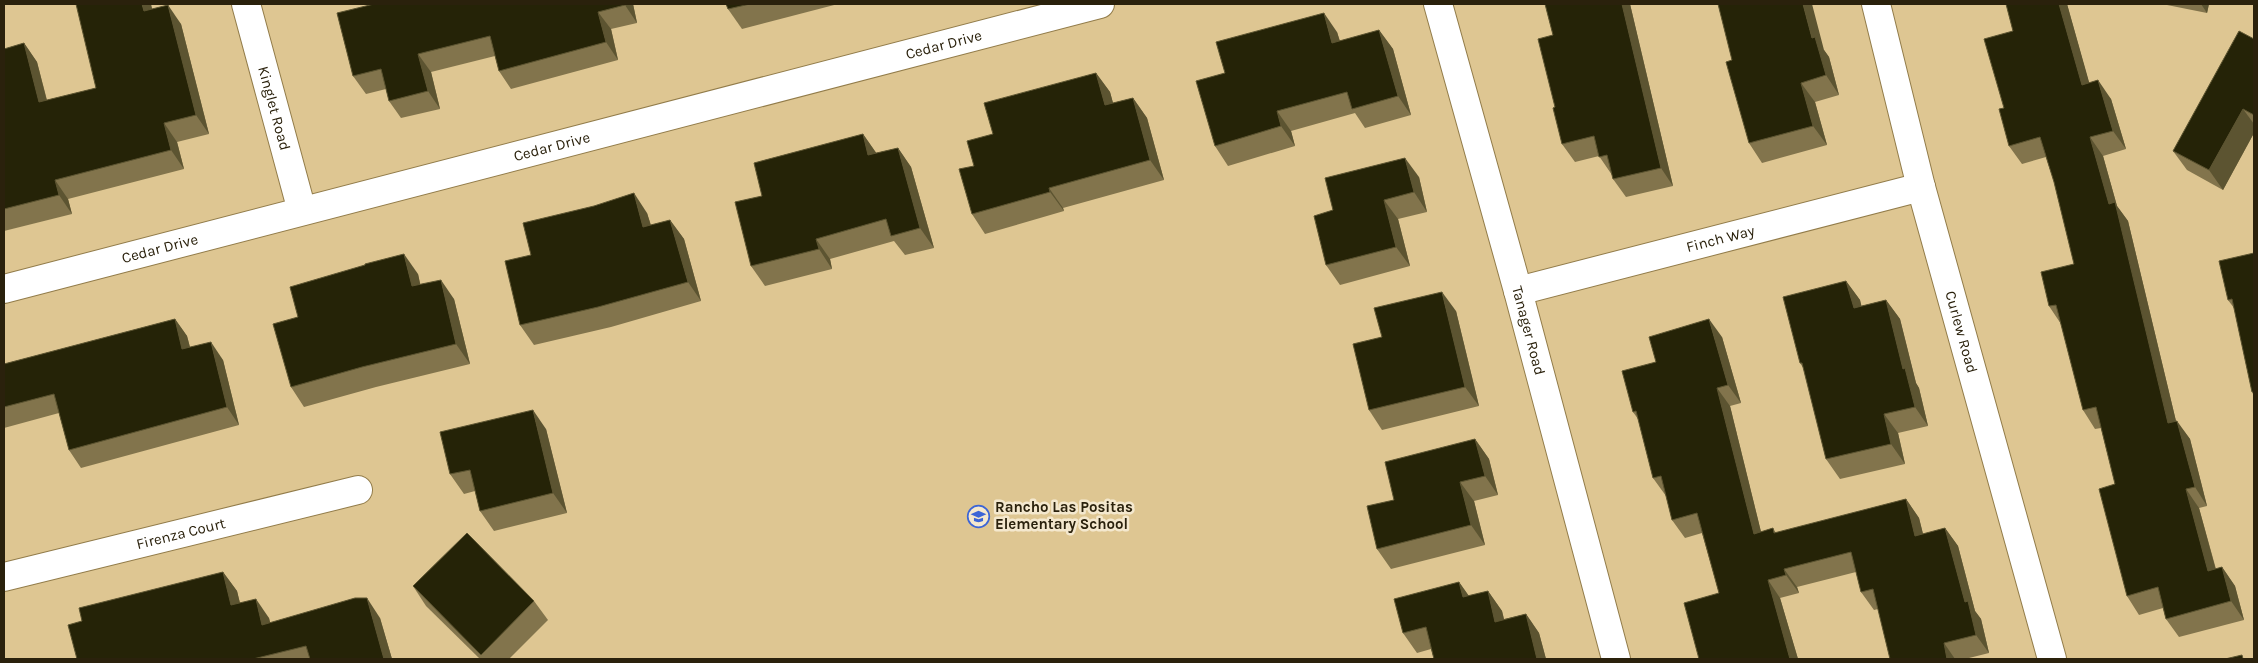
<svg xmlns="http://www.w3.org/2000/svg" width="2258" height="663" font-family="Karla,sans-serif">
<rect width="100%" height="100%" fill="#dec692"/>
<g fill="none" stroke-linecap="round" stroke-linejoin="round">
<defs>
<g id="minor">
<path id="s1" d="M246,4L302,211"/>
<path id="s2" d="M1438,4L1518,291L1616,659"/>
<path id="s3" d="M1876,4L1921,187L2052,659"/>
<path id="s4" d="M4,289L1100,4"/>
<path id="s5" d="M1518,291L1921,187"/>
<path id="s6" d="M4,577L358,490"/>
</g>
</defs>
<use href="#minor" stroke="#927c4a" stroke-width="30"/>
<use href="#minor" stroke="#fff" stroke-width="28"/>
</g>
<g fill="#82744c">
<path d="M633,4L637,23L611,29L618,60L511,89L499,71L495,56L431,72L440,109L401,118L389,101L386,89L366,94L353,76L337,13Z"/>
<path d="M726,4H838L742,29L728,9Z"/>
<path d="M1545,4H1630L1673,186L1626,197L1613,179L1612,175L1599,156L1575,162L1562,144L1555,107L1553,35Z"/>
<path d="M2006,4H2067L2089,83L2111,99L2126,149L2103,156L2117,206L2128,221L2176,421L2190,439L2207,506L2199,508L2216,569L2222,567L2235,586L2244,620L2179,637L2166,619L2163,608L2139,615L2127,596L2115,484L2101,428L2095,429L2083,410L2061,324L2049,306L2074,264L2054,182L2046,157L2022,164L2009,146L2004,108L2013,31Z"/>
<path d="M2162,4H2209L2207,13Z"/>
<path d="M152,9L181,24L209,134L177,142L184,169L68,199L72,214L4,231V49L24,43L37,62L47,100L96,88Z"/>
<path d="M1379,30L1393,49L1411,115L1365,128L1355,113L1291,131L1295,146L1228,166L1215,146L1225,73L1337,32L1340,41Z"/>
<path d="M2254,39V133L2223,190L2187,170L2173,151Z"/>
<path d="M1824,50L1829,57L1839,95L1815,102L1827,145L1762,163L1749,143L1732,60Z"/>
<path d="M1096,73L1110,92L1113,103L1133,98L1147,118L1164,180L1063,208L1064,211L985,234L972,214L974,166L993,134Z"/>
<path d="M863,134L876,153L898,148L911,167L934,248L905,255L894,241L830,259L832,269L765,286L751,266L762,196Z"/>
<path d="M1419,177L1427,212L1398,219L1410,266L1340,285L1326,265L1333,210Z"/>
<path d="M647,213L651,225L670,220L684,239L701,301L611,327L534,345L520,325L531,255Z"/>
<path d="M2254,253V396L2252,392L2234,308L2228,300Z"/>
<path d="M418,274L420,284L454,299L470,364L376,387L304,407L291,387L298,317Z"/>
<path d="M1846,281L1860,300L1861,306L1886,300L1900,319L1916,383L1919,388L1928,426L1898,433L1905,464L1840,479L1826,459L1804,369L1800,363Z"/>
<path d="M1456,311L1479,406L1382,430L1369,410L1382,337Z"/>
<path d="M175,319L187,336L190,347L223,360L239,425L81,468L69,450L59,413L4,428V364Z"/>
<path d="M1722,337L1741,403L1730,406L1761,532L1773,528L1776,533L1906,499L1919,518L1923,534L1945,528L1958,546L1975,611L1981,619L1989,653L1965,659H1890L1878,609L1874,610L1861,592L1856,572L1797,587L1799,593L1780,598L1798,659H1699L1719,593L1702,533L1685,538L1672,520L1666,496L1653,478L1638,419L1633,412L1656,362Z"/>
<path d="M546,429L567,513L494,531L480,511L475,491L464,494L450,474Z"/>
<path d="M1475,439L1489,459L1498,495L1474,501L1485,545L1391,569L1377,549L1394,500Z"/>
<path d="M223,572L237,591L240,603L269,618L270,623L380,618L392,659H77L82,621Z"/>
<path d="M1459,582L1469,596L1488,591L1502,611L1504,619L1526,614L1539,633L1546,659H1434L1431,649L1417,653L1403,633Z"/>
<path d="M413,586L534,601L548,620L509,659H480L426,606Z"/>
</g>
<g fill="#5c5431">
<path d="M142,4H151L157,29L144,11Z"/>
<path d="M625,4H633L637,23L625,5Z"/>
<path d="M1622,4H1630L1673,186L1661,168Z"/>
<path d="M1803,4H1812L1824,50L1829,57L1839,95L1826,75L1812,38Z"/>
<path d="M2059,4H2067L2095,103L2082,85Z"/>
<path d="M2201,4H2209L2207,13Z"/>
<path d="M168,5L181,24L209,134L196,115Z"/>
<path d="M598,12L611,29L618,60L606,42Z"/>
<path d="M1324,13L1337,32L1346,62L1332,43Z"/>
<path d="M1379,30L1393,49L1411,115L1398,96Z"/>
<path d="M24,43L37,62L52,121L39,102Z"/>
<path d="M418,54L431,72L440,109L428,91Z"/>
<path d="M1096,73L1110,92L1119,125L1105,105Z"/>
<path d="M2098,80L2111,99L2126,149L2113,131Z"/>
<path d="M1801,83L1815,102L1827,145L1813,126Z"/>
<path d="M1133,98L1147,118L1164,180L1150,160Z"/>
<path d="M2243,109L2254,124V133L2223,190L2209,170Z"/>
<path d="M1277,111L1291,131L1295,146L1281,126Z"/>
<path d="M164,123L177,142L184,169L171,150Z"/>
<path d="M863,134L877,154L868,155Z"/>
<path d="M2090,137L2103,156L2117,206L2128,221L2181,442L2168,423L2109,204Z"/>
<path d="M898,148L911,167L934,248L920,228Z"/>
<path d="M1405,158L1419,177L1427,212L1414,192Z"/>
<path d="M55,180L68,199L72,214L59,195Z"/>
<path d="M1049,188L1063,208L1064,211L1050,192Z"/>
<path d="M634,193L647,213L657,246L643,227Z"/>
<path d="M1384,200L1398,219L1410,266L1396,247Z"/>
<path d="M670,220L684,239L701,301L688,282Z"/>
<path d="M816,239L830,259L832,269L819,249Z"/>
<path d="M404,254L418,274L425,306L412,286Z"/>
<path d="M441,280L454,299L470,364L456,344Z"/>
<path d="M1846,281L1860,300L1867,328L1854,308Z"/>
<path d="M1442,292L1456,311L1479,406L1465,387Z"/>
<path d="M1886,300L1900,319L1916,383L1919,388L1928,426L1915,407L1903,369Z"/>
<path d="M175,319L187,336L195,367L182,349Z"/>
<path d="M1709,319L1722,337L1741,403L1728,385Z"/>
<path d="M211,342L223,360L239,425L227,407Z"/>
<path d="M1717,388L1730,406L1766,552L1754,534Z"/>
<path d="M533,410L546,429L567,513L553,493Z"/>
<path d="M1884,414L1898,433L1905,464L1891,444Z"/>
<path d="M2177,421L2190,439L2207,506L2195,487Z"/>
<path d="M1475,439L1489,459L1498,495L1485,476Z"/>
<path d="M1460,482L1474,501L1485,545L1471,525Z"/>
<path d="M2186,489L2199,508L2221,589L2208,571Z"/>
<path d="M1906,499L1919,518L1928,554L1915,536Z"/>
<path d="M1945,528L1958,546L1975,611L1981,619L1989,653L1976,635L1965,602Z"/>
<path d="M2222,567L2235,586L2244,620L2231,601Z"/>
<path d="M1784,569L1797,587L1799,593L1786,575Z"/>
<path d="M223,572L237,591L245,624L231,605Z"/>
<path d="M1768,580L1780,598L1798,659H1790Z"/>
<path d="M1459,582L1473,602L1463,597Z"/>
<path d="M1488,591L1502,611L1509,641L1495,622Z"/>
<path d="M367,598L380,618L392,659H384Z"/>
<path d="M256,599L269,618L276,645L262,625Z"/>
<path d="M1526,614L1539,633L1546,659H1537Z"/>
<path d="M1944,643L1955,659H1947Z"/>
</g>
<g fill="#252307" stroke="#5c5431">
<path d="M76,4H142L144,11L168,5L196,115L164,123L171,150L55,180L59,195L4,209V49L24,43L39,102L96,88Z"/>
<path d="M374,4H625V5L598,12L606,42L499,71L490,36L418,54L428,91L389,101L381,69L353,76L337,13Z"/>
<path d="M726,4H750L728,9Z"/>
<path d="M1545,4H1622L1661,168L1613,179L1607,155L1599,157L1594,136L1562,144L1553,108L1555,107L1538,39L1553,35Z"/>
<path d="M1718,4H1803L1812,38L1815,37L1826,75L1801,83L1813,126L1749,143L1726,62L1732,60Z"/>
<path d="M2006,4H2059L2082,85L2098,80L2113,131L2090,137L2109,204L2115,202L2168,423L2177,421L2195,487L2186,489L2208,571L2222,567L2231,601L2166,619L2158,587L2127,596L2099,489L2115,484L2096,407L2083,410L2056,305L2049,306L2041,272L2074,264L2054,182L2040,137L2009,146L1999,109L2004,108L1984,39L2013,31Z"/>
<path d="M1324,13L1332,43L1379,30L1398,96L1352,109L1347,92L1277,111L1281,126L1215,146L1196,81L1225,73L1216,42Z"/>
<path d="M2239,31L2254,39V115L2243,109L2209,170L2173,151Z"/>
<path d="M1096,73L1105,105L1133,98L1150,160L1049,188L1050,192L972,214L959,169L974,166L967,141L993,134L984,103Z"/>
<path d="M863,134L868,155L898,148L920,228L891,236L886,219L816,239L819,249L751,266L735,202L762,196L754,163Z"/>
<path d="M1405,158L1414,192L1384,200L1396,247L1326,265L1314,216L1333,210L1325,178Z"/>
<path d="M634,193L643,227L670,220L688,282L598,307L520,325L505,261L531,255L523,223L594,206Z"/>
<path d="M2254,253V392H2252L2232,299L2228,300L2219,261Z"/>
<path d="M404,254L412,286L441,280L456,344L362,367L291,387L273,324L298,317L290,287L365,265V264Z"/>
<path d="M1846,281L1854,308L1886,300L1903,369L1905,368L1915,407L1884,414L1891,444L1826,459L1802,363H1800L1783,297Z"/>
<path d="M1442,292L1465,387L1369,410L1353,344L1382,337L1374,308Z"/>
<path d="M175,319L182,349L211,342L227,407L69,450L54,394L4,407V364Z"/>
<path d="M1709,319L1728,385L1717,388L1754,534L1773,528L1774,533L1906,499L1915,536L1945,528L1965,602L1968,601L1976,635L1944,643L1947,659H1890L1873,589L1861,592L1851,552L1784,569L1786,575L1768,580L1790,659H1699L1684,603L1719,593L1697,513L1672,520L1661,476L1653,478L1636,411L1633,412L1622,371L1656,362L1649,337Z"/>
<path d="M533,410L553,493L480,511L470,470L450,474L440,432Z"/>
<path d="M1475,439L1485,476L1460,482L1471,525L1377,549L1367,506L1394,500L1385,462Z"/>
<path d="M467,533L534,601L481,655L413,586Z"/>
<path d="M223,572L231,605L256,599L262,625L355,598H367L384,659H310L306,646L253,659H77L68,625L82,621L79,608Z"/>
<path d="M1459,582L1463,597L1488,591L1495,622L1526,614L1537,659H1434L1426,627L1403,633L1394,599Z"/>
<path d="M2242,655L2243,659H2225Z"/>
</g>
<defs>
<symbol id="school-ring" viewBox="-11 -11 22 22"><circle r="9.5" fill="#f4e8ce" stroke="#3c65d6" stroke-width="1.5"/><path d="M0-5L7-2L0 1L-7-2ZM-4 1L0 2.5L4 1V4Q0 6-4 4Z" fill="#3c65d6"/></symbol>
</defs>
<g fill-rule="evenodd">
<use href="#school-ring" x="966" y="504" width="25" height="25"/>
</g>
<g text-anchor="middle" stroke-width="5" stroke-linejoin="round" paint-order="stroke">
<g font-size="15" fill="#2a210c" stroke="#f4e8ce">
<text dy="5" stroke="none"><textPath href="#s4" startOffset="971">Cedar Drive</textPath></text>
<text dy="5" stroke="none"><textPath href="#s1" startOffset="108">Kinglet Road</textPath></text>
<text dy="5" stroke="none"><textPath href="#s4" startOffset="566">Cedar Drive</textPath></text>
<text dy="5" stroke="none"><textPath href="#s5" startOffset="209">Finch Way</textPath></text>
<text dy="5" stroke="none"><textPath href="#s4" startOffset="161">Cedar Drive</textPath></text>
<text dy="5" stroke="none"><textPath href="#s2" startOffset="339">Tanager Road</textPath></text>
<text dy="5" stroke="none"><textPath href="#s3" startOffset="339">Curlew Road</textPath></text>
<text dy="5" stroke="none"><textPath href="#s6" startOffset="182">Firenza Court</textPath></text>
</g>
<g font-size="15" font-weight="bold" fill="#2a210c" stroke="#f4e8ce" text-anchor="start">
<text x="995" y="512">Rancho Las Positas<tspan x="995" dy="17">Elementary School</tspan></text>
</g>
</g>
<rect width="2258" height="663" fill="none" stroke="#2a210c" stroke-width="10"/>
</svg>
